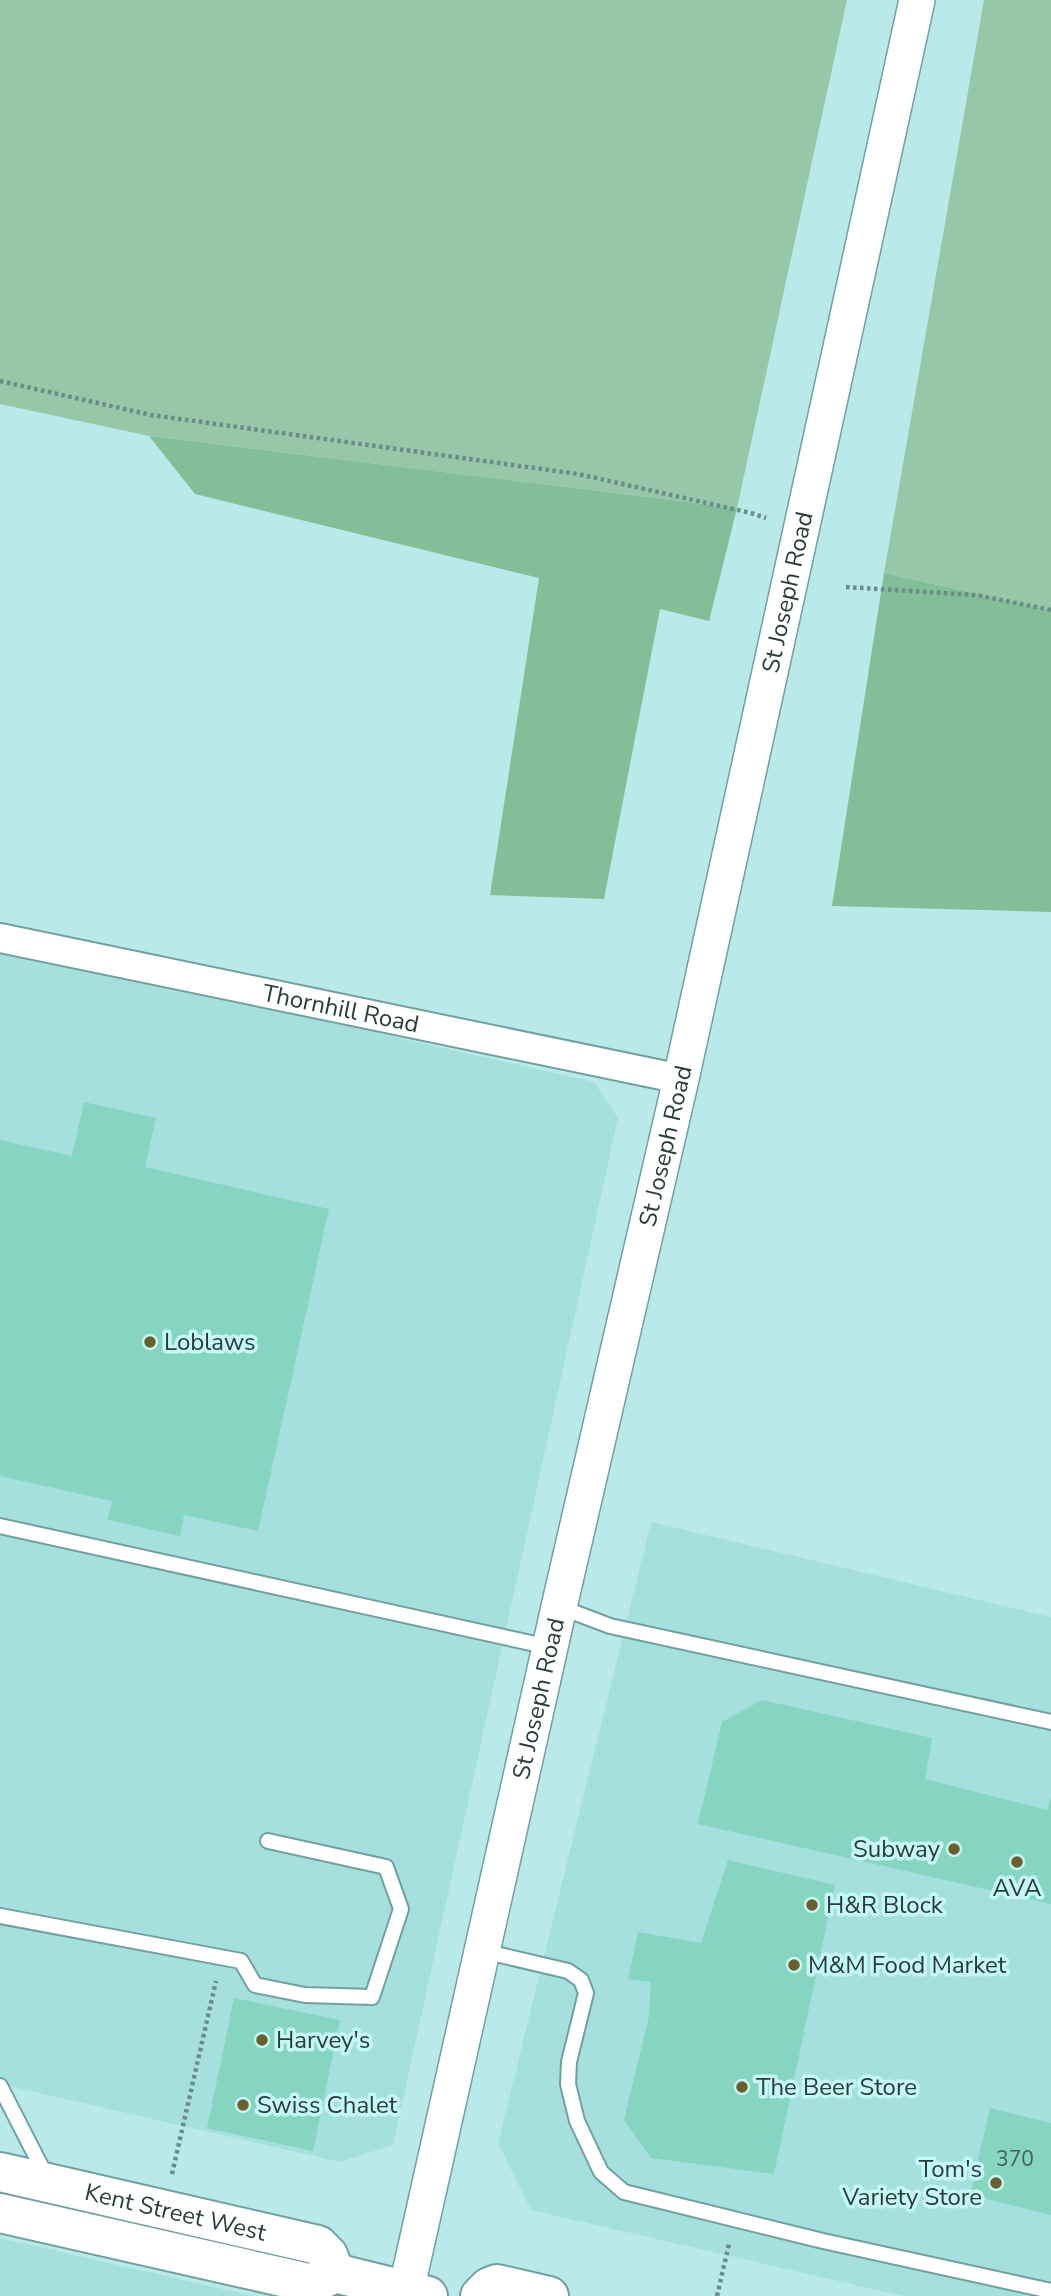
<svg xmlns="http://www.w3.org/2000/svg" width="1051" height="2296" font-family="'Nunito Sans',sans-serif">
<rect width="100%" height="100%" fill="#b9eae9"/>
<g fill="#a5e0df">
<path d="M0,948L594,1082L618,1118L393,2145L340,2162L0,2084Z"/>
<path d="M651,1522L1051,1617V2296H903L531,2210L498,2143Z"/>
<path d="M0,2238L253,2296H0Z"/>
</g>
<g fill="#97c7a8">
<path d="M0,0H847L737,508L149,436L0,404Z"/>
<path d="M984,0H1051V610L884,573Z"/>
</g>
<g fill="#82be98">
<path d="M149,436L737,508L709,621L660,609L604,899L490,895L539,578L195,494Z"/>
<path d="M884,573L1051,610V912L832,906Z"/>
</g>
<g fill="#86d5c0">
<path d="M84,1102L156,1118L145,1167L329,1209L258,1531L184,1515L180,1536L108,1520L112,1501L0,1476V1140L72,1156Z"/>
<path d="M762,1700L932,1738L925,1779L1047,1810L1051,1797V1904L698,1824L722,1722Z"/>
<path d="M728,1860L835,1885L774,2174L651,2158L624,2120L649,2016L651,1982L628,1979L638,1932L701,1943Z"/>
<path d="M234,1998L340,2020L313,2151L207,2128Z"/>
<path d="M990,2108L1051,2123V2215L970,2195Z"/>
</g>
<g fill="none" stroke-linecap="round" stroke-linejoin="round">
<defs>
<g id="service">
<path d="M0,1526L549,1647"/>
<path d="M560,1607L610,1626L1051,1722"/>
<path d="M0,1916L241,1961L255,1985L305,1995L372,1997L401,1909L386,1867L268,1841"/>
<path d="M483,1951L568,1971L581,1980L586,1993L569,2062L568,2084L577,2121L601,2172L624,2192L823,2241L1051,2291"/>
<path d="M0,2086L46,2176"/>
</g>
<g id="minor">
<path id="s1" d="M0,938L681,1079"/>
</g>
<g id="tertiary">
<path id="s2" d="M406,2291L559,1607L681,1079L917,0"/>
</g>
<g id="secondary">
<path id="s3" d="M0,2172L318,2245L328,2255L335,2273"/>
<path d="M0,2213L313,2284L335,2273L428,2296"/>
<path d="M480,2296L489,2287L497,2284L549,2296"/>
</g>
</defs>
<use href="#service" stroke="#72a0a0" stroke-width="18"/>
<use href="#minor" stroke="#72a0a0" stroke-width="32"/>
<use href="#tertiary" stroke="#72a0a0" stroke-width="38"/>
<use href="#secondary" stroke="#72a0a0" stroke-width="42"/>
<g stroke="#6b8b8b" stroke-width="4.5" stroke-dasharray="3.5 3.5" stroke-linecap="butt">
<path d="M0,381L151,415L578,474L751,513L766,518"/>
<path d="M846,587L976,595L1051,610"/>
<path d="M172,2174L216,1981"/>
<path d="M717,2296L729,2244"/>
</g>
<use href="#service" stroke="#fff" stroke-width="14"/>
<use href="#minor" stroke="#fff" stroke-width="28"/>
<use href="#tertiary" stroke="#fff" stroke-width="35"/>
<use href="#secondary" stroke="#fff" stroke-width="38"/>
</g>
<g fill="#6b602d" stroke="#c6f7f7" stroke-width="2.5">
<circle cx="150" cy="1342" r="7"/>
<circle cx="954" cy="1849" r="7"/>
<circle cx="1017" cy="1862" r="7"/>
<circle cx="812" cy="1905" r="7"/>
<circle cx="794" cy="1965" r="7"/>
<circle cx="262" cy="2040" r="7"/>
<circle cx="742" cy="2087" r="7"/>
<circle cx="243" cy="2105" r="7"/>
<circle cx="996" cy="2183" r="7"/>
</g>
<g text-anchor="middle" stroke-width="7" stroke-linejoin="round" paint-order="stroke">
<g font-size="21" fill="#41635e">
<text x="1015" y="2166">370</text>
</g>
<g font-size="24" fill="#2a3d3d" stroke="#c6f7f7">
<text dy="8" stroke="none"><textPath href="#s2" startOffset="1741">St Joseph Road</textPath></text>
<text dy="8" stroke="none"><textPath href="#s1" startOffset="348">Thornhill Road</textPath></text>
<text dy="8" stroke="none"><textPath href="#s2" startOffset="1174">St Joseph Road</textPath></text>
<text dy="8" stroke="none"><textPath href="#s2" startOffset="607">St Joseph Road</textPath></text>
<text dy="8" stroke="none"><textPath href="#s3" startOffset="180">Kent Street West</textPath></text>
</g>
<g font-size="24" fill="#2a3d3d" stroke="#c6f7f7" text-anchor="start">
<text x="164" y="1350">Loblaws</text>
<text x="940" y="1857" text-anchor="end">Subway</text>
<text x="1017" y="1896" text-anchor="middle">AVA</text>
<text x="826" y="1913">H&amp;R Block</text>
<text x="808" y="1973">M&amp;M Food Market</text>
<text x="276" y="2048">Harvey's</text>
<text x="756" y="2095">The Beer Store</text>
<text x="257" y="2113">Swiss Chalet</text>
<text x="982" y="2177" text-anchor="end">Tom's<tspan x="982" dy="28">Variety Store</tspan></text>
</g>
</g>
</svg>
